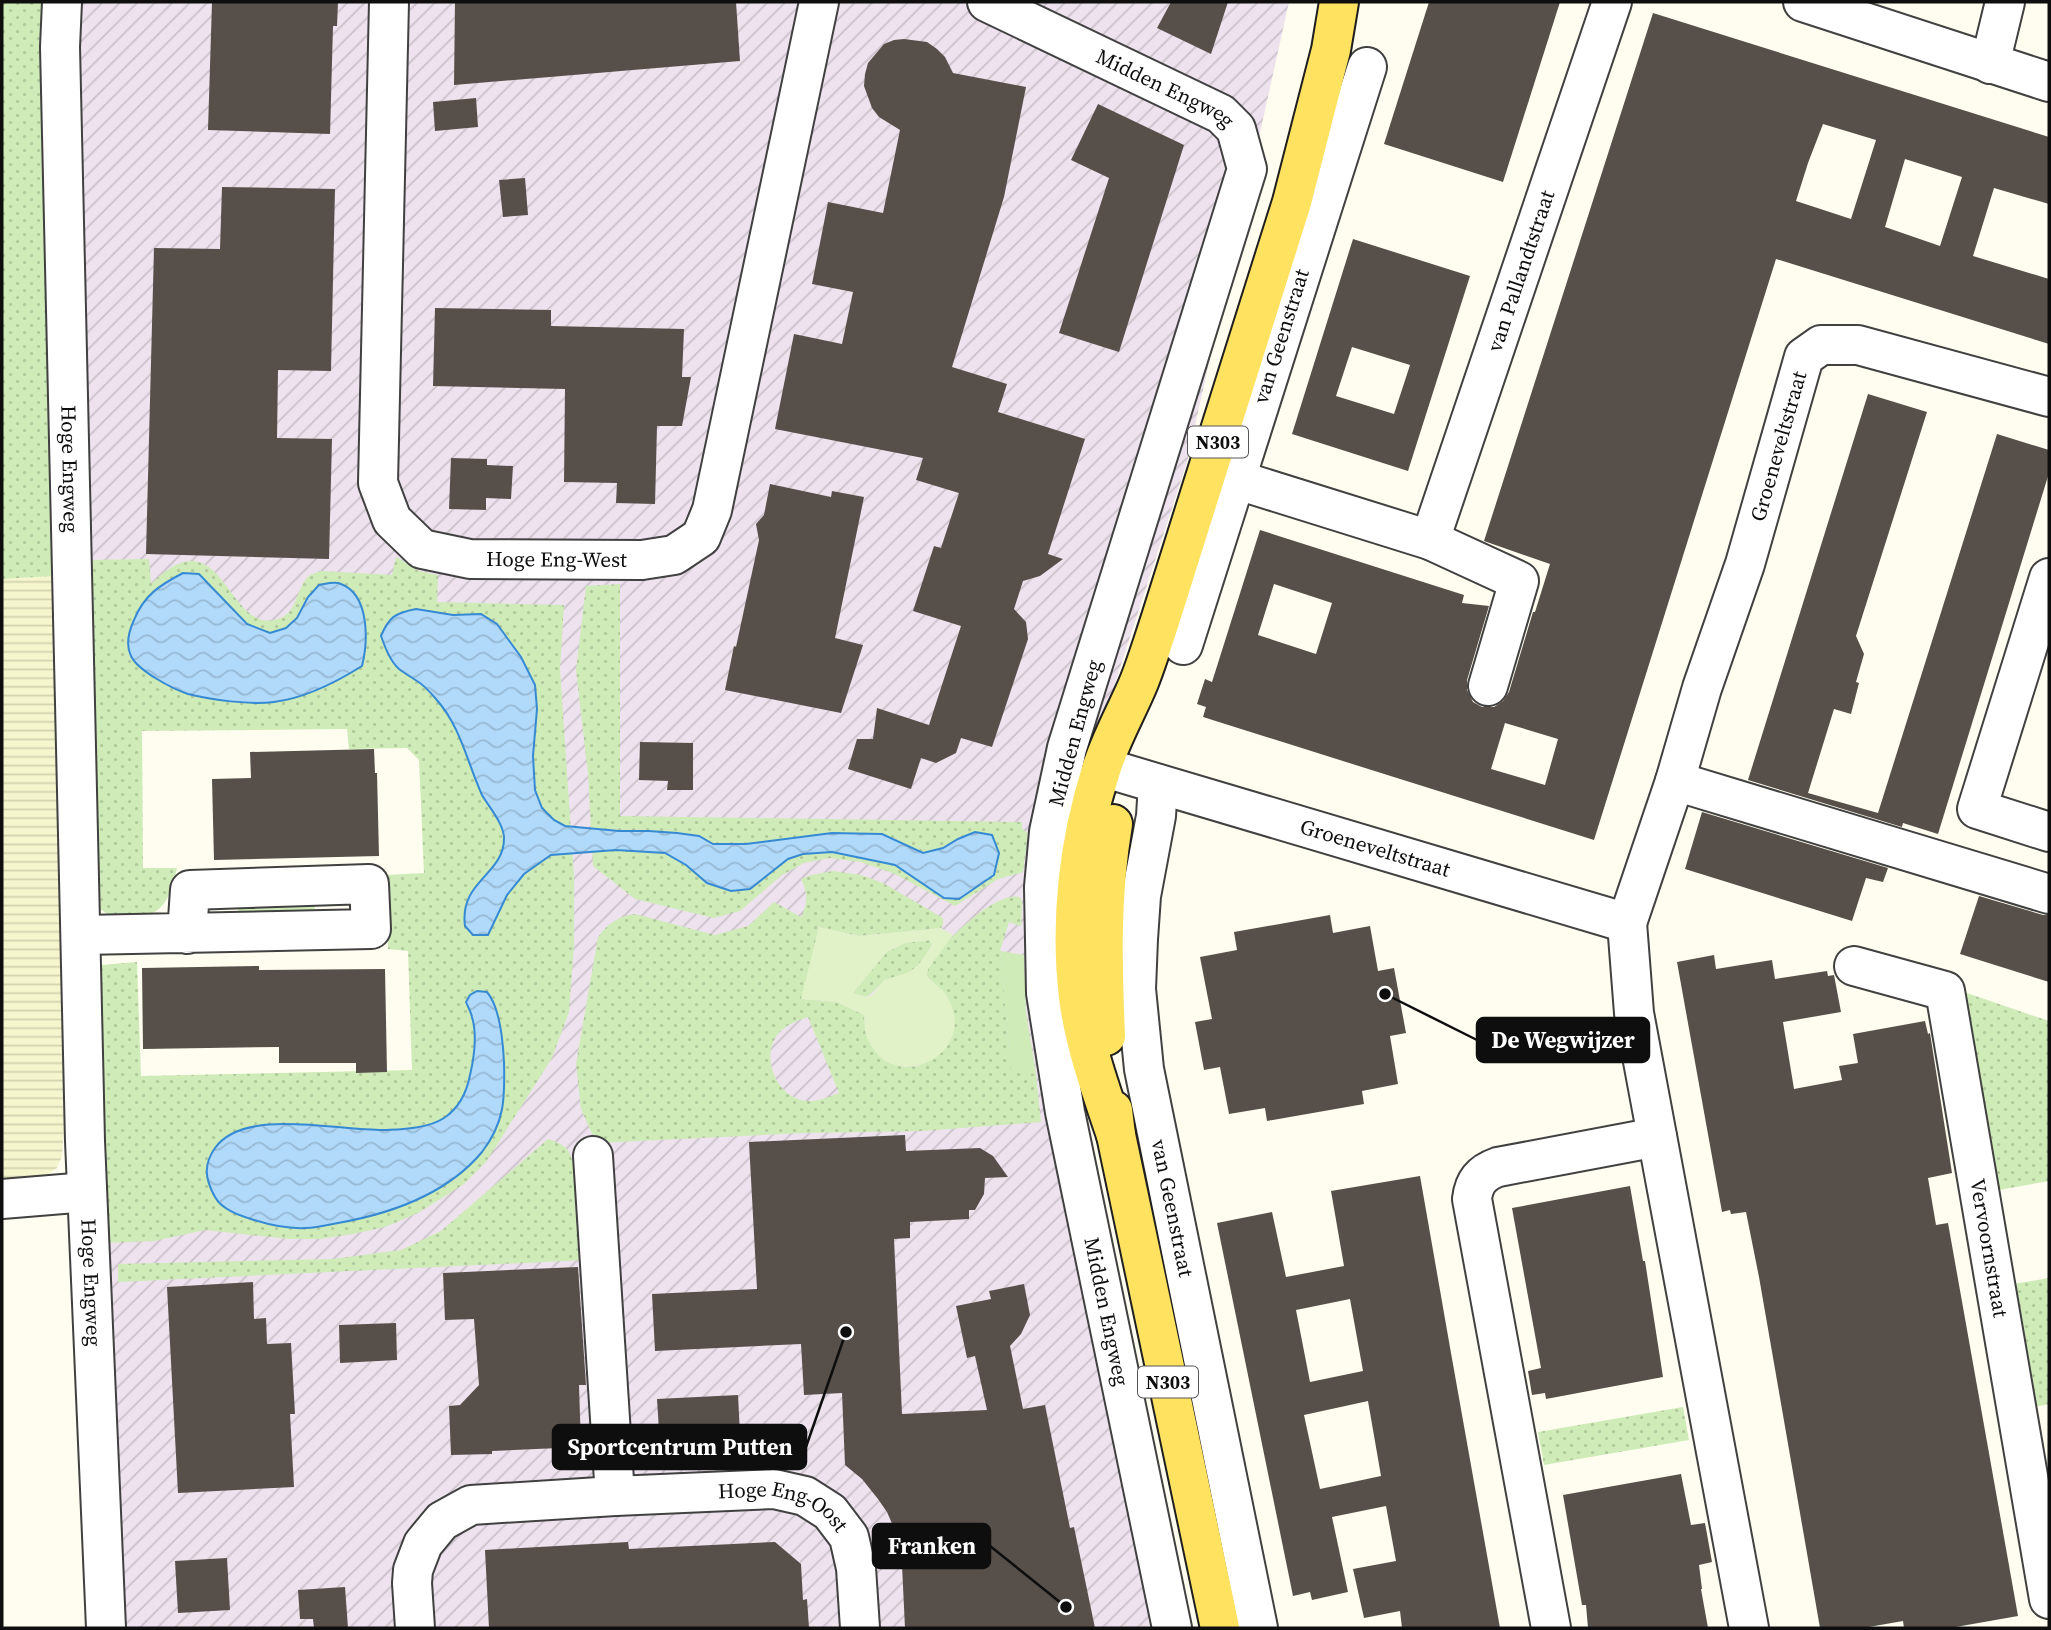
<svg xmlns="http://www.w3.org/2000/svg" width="2051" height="1630" font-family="'Source Serif 4',serif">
<defs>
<pattern id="industrial-furrows" width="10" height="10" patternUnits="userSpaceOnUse" patternTransform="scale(1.75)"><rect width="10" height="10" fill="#ede2ed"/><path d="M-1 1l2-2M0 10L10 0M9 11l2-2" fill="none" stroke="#cac1ca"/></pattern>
<pattern id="farmland-rules" width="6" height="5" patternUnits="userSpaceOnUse" patternTransform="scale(1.75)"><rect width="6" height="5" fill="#f6f6ce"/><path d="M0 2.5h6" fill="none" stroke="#d2d2b0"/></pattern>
<pattern id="grass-dots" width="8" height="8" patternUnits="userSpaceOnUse" patternTransform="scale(1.75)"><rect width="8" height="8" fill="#cfebb7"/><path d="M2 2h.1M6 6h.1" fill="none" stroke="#b1c89c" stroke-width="1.8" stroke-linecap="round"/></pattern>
<pattern id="water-waves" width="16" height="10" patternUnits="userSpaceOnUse" patternTransform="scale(1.75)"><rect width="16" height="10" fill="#b1d9f9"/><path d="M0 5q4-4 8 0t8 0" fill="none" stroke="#97b9d4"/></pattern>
</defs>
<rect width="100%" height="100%" fill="#fffdef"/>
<path fill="url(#industrial-furrows)" d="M77,2H1289L1187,462L1090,760L1064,976L1086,1123L1186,1628H106L83,1249L415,1081L430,1066L425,753L393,723L89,724Z"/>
<path fill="url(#farmland-rules)" d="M54,576L64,1128L62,1156L57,1168L39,1180L2,1185V579Z"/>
<g fill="url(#grass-dots)" fill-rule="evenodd">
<path d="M2,2H42L54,576L2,579Z"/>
<path d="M396,557L419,571L438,575L437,602L564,605L560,669L574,876V945L569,1012L552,1058L486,1162L464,1184L418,1213L385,1227L353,1234L320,1239H290L205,1230L154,1241L103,1243L96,971L101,965L137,962L141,1076L412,1070L408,951L388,949L387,875L424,873L419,760L407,748L349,749L347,729L142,731L143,868H177C173,887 167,911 145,916C140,918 134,917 129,917C114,918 104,914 94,904L86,560L149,559L151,584C222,513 226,630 274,620C300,615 294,588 310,575C311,575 320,571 320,571L392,575Z"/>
<path d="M620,584V816L1022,822V829L1028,833L1023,872L998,879L955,906L895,874L861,862L830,858L804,863L782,875L740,911L714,918L635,899L593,866L588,774L576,670L586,586Z"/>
<path d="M833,871L861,875L883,883L943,918V924L941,928L859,936L819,927L802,999L837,1002L864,1015L866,1035L890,1063L904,1067L919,1066L948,997L926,975L928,969C936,957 944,944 955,934C968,921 1001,892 1020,897L1022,902L1021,926L1009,922L1000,951L1011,1070L1036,1074L1041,1122L922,1131L804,1133L596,1143L581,1109L576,1064L598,937C607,924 619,916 635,914L715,935L748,926L774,902L801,917C808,903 808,893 801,879L811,875ZM808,1017L839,1093C828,1097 818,1102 807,1101C776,1099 759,1055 779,1033C787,1024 797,1021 808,1017Z"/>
<path d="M930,940L932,942V945C925,956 918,970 905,974C900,977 894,977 888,979C879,984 875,992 866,997L852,993L887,952L905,943Z"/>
<path d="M1958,990L2049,1021V1181L1993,1191Z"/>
<path d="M548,1139C555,1141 562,1144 567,1149C579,1162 582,1239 585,1260L118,1282V1264L333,1259L401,1250L441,1231Z"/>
<path d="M2049,1278V1404L2025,1409L2002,1286Z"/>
<path d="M1683,1407L1689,1440L1544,1465L1538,1432Z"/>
</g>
<g fill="#cfebb7">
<path d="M314,895L315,914L238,916V896Z"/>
<path d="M1000,951L1024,955L1026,1012L1036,1074L1011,1071Z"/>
</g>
<path fill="#e1f2c9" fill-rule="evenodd" d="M819,927L859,936L941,928L953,935L928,969L926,975C932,983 943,988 948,998C980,1057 889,1097 867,1037C864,1030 865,1022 864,1015L837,1002L801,999ZM930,940L932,946L918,965L910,972L884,980L873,994L867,997L853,993L887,952L905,943Z"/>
<g fill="url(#water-waves)" stroke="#358ad3" stroke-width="2">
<path d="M183,573L199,574L247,624L270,633L286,628L297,618L308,597L319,585C326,584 335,581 341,584C370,595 368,642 362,666C335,683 306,698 274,702C249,705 212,700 188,694C173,689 138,671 131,656C125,644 129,631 134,620C144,595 160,585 183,573Z"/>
<path d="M416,609L453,615L481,614L497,624L521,657L535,685L537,709L533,756L535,790L542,808L554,820L565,826L619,831H649L677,833L699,836L713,844H746L832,833L882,834L923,853L943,848L958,839L975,832L992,835L999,853L994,875L959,899L944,898L895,865L832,852L803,854L788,859L750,889L731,891L707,883L686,865L665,853L616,850L551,855L524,874L507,895L488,935H473L465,926C459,880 505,875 504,837C503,823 489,807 482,795C467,762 461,727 436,699C430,692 424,685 417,681C411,677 404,673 399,669C390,661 385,647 381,636C389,617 395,613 416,609Z"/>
<path d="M477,991L487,992C500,1007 503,1042 504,1062C505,1098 505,1122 482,1152C447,1194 389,1214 338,1223C328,1225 317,1228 306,1228C289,1229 270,1225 254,1220C241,1216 222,1210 215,1197C205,1179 203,1165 215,1148C245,1106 342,1132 387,1130C404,1129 429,1128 444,1118C459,1108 467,1091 470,1075C474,1058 477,1034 472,1017C471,1012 468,1007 466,1002L470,995Z"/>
</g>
<g fill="#57504a" fill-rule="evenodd">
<path d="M212,2H338L337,26H333L330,134L208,130Z"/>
<path d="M455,2H736L740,61L454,85Z"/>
<path d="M1171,2H1228L1211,54L1157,28Z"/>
<path d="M1429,2H1560L1503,182L1384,144Z"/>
<path d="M1653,13L2049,137V204L1994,188L1973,256L2049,279V344L1776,259L1594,840L1203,717L1206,707L1197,704L1205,679L1212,682L1260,530L1464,595L1462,603L1489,606L1467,680V690L1473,702L1482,707H1494L1503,701L1509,692L1533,612H1535L1550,564L1484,541ZM1823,124L1876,140L1851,219L1796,201L1808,163ZM1905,159L1962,177L1940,246L1885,227ZM1274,584L1332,603L1316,654L1258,635ZM1505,723L1558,739L1545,785L1491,769Z"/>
<path d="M904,39L927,42L937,49L945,57L953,73L1026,87L1004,197L952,367L1007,384L998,412L1085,439L1048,554L1063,559L1040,576L1023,581L1014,609L1026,622L1028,639L992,747L961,738L956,753L936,763L921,758L911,789L848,769L857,739H873L877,708L929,725L961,626L913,611L934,546L941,548L959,493L916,480L923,458L775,429L794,334L842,344L853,292L812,284L828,202L883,213L900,130L879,117L872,108L864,86L865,74L868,63L884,44L894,40Z"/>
<path d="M476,98L478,127L435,131L433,102Z"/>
<path d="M1098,104L1184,145L1119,352L1059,333L1109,178L1071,160Z"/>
<path d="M525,178L528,215L503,217L499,180Z"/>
<path d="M222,187L335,189L331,371L278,370L277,438L332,439L329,559L146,554L154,248L220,249Z"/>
<path d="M1353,239L1470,276L1408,471L1292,434ZM1352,347L1410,365L1394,414L1336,396Z"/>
<path d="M435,308L551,310V326L684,329L682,377H691L682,426H657L655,504L616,503L617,483L564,482L565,389L433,386Z"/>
<path d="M1868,394L1927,412L1856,636L1864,654L1856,682L1859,683L1851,714L1834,709L1808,793L1878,813L1997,434L2049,450V473L1938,834L1903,823L1902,827L1748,780Z"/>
<path d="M451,458L487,459V465L513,466L511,499L486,498V510L449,509Z"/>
<path d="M770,484L831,497L832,491L864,497L835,638L863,645L841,713L725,690L734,646L736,647L759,540L756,524L764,515Z"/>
<path d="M640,742L693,743V790H667L668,781L639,780Z"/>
<path d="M374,749L375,773H377L379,856L214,860L212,779L251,778L250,752Z"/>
<path d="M1702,812L1888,868L1883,882L1866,878L1852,921L1685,869Z"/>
<path d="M1979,896L2043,915H2049V982L1960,954Z"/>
<path d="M1330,915L1333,933L1370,926L1378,971L1394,968L1406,1033L1390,1036L1398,1084L1362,1091L1364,1104L1267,1121L1265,1108L1229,1114L1220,1067L1204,1070L1195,1022L1212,1019L1200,957L1237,950L1234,932Z"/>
<path d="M1714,955L1716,969L1772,960L1775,979L1827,971L1828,976L1834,975L1841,1012L1783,1022L1794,1089L1842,1080L1839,1066L1858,1063L1853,1034L1925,1021L1928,1034L1930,1033L1952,1173L1928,1178L1936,1225L1948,1223L2018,1616L1950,1628H1904L1903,1621L1863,1628H1820L1759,1277L1746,1212L1731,1214L1730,1210L1722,1212L1677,962Z"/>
<path d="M259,966V970L385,969L387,1072L356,1073V1063H279V1047L143,1049L142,968Z"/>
<path d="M905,1135L906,1151L980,1148L993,1156L1008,1177L985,1178L984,1194L975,1210H969V1219L910,1222V1238L894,1239L902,1414L987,1410L975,1356L967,1358L956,1306L991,1299L989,1291L1024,1284L1030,1315L1021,1334L1010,1346L1023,1409L1045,1405L1070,1528L1074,1527L1095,1628H905L901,1544L887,1512L878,1499L862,1479L845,1465L842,1393L804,1395L801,1344L655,1351L652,1294L757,1289L749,1142Z"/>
<path d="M1420,1176L1451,1353L1500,1628H1402L1400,1611L1364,1618L1353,1569L1396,1561L1386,1506L1332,1517L1348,1592L1312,1600L1310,1592L1293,1596L1217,1223L1272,1212L1286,1277L1344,1266L1331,1191ZM1350,1299L1363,1371L1310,1382L1296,1310ZM1368,1401L1381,1476L1320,1489L1304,1415Z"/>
<path d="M1630,1186L1643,1261H1645L1663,1377L1546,1399L1545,1393L1532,1395L1528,1371L1541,1368L1512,1208Z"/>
<path d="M578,1267L586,1385H579L581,1447L492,1451V1454L451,1455L449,1406L460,1405L479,1385L474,1319L445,1320L443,1273Z"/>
<path d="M253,1282L254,1319L266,1318L267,1344L291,1343L295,1414H290L294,1487L178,1493L167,1287Z"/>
<path d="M396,1323L397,1360L340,1363L339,1325Z"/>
<path d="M738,1395L740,1434L719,1435V1443L660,1446L657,1399Z"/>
<path d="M1681,1474L1691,1525L1705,1523L1712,1562L1699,1565L1702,1589H1701L1708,1628H1588L1586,1605H1582L1563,1495Z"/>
<path d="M628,1542L629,1549L775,1542L801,1564L803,1600L807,1599L809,1628H489L485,1550Z"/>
<path d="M227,1558L230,1610L178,1613L175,1561Z"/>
<path d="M345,1587L348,1628H314L313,1619H300L298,1590Z"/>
</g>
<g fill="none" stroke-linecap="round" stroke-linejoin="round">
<defs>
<g id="minor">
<path id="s1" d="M62,2L60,47L85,1141L106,1628"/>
<path id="s2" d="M389,2L378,483L392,520L422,549L470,559L642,560L674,555L701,537L712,510L819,2"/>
<path id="s3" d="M987,2L1221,114L1236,129L1247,169L1067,748L1049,832L1044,887L1046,993L1065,1112L1172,1628"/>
<path d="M1803,2L2049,82"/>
<path d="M1990,64L2005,2"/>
<path d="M1212,472L1430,540L1519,581L1488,686"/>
<path id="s4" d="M1430,540L1612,2"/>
<path d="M2049,578L1977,809L2049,832"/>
<path id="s5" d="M1183,645L1367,67"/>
<path id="s6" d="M1102,767L1627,923L1675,781L1702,688L1745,564L1804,357L1821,345H1858L2049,397"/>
<path d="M1675,781L2049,894"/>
<path id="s7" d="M1158,784L1156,816L1141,896L1138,939L1136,989L1144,1069L1258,1628"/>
<path d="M1627,923L1634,1013L1749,1628"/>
<path d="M82,935L371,929L369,884L190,890L187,934"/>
<path id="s8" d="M1854,966L1945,991L2049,1599"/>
<path d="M593,1156L615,1496"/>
<path d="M2,1199L87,1192"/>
<path id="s9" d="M415,1628L412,1583L413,1570L423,1544L442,1521L471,1505L615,1496L774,1489L805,1496L830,1512L849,1537L856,1568L860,1628"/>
<path d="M1551,1628L1472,1199C1474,1182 1481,1173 1498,1167L1657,1137"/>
</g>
<g id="primary">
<path d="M1106,1036C1103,965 1101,895 1113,824"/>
<path d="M1113,1110L1116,1135L1220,1628"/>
<path d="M1116,1135C1101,1091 1084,1044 1078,997C1069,921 1078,842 1101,770C1110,740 1127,711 1139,682C1147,662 1153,642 1160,621L1292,202L1331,50L1339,2"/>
</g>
</defs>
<use href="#minor" stroke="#414141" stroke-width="42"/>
<use href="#primary" stroke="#1f1f1f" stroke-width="42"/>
<use href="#minor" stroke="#fff" stroke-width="38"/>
<use href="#primary" stroke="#fee260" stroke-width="38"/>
</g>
<g text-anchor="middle" stroke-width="7" stroke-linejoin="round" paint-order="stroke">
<g fill="#fff" stroke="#565656" stroke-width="2">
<rect x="1188" y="426.5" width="60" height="31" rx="5"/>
<rect x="1138" y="1366.5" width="60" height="31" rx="5"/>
</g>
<g font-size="19" font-weight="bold" fill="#0e0e0e">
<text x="1218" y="449">N303</text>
<text x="1168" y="1389">N303</text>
</g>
<g font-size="21" fill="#0e0e0e" stroke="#fff">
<text dy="7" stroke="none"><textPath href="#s3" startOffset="198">Midden Engweg</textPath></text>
<text dy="7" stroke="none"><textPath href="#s4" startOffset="284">van Pallandtstraat</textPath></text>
<text dy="7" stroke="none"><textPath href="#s5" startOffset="324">van Geenstraat</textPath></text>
<text dy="7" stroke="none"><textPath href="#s6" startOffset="1048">Groeneveltstraat</textPath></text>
<text dy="7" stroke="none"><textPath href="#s1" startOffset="467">Hoge Engweg</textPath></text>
<text dy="7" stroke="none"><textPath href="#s2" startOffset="698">Hoge Eng-West</textPath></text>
<text transform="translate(1075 733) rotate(-75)" y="7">Midden Engweg</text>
<text dy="7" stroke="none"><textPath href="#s6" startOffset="285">Groeneveltstraat</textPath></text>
<text dy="7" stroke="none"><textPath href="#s7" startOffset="429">van Geenstraat</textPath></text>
<text dy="7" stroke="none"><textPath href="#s8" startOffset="355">Vervoornstraat</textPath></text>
<text dy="7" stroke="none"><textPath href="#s1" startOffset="1281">Hoge Engweg</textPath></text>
<text dy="7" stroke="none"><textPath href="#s3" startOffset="1500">Midden Engweg</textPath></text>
<text dy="7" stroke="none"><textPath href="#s9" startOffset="466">Hoge Eng-Oost</textPath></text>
</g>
</g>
<path fill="none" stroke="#0e0e0e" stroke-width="2.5" d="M1385 994L1477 1040M846 1332L806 1447M1066 1607L990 1546"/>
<g fill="#0e0e0e" stroke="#fff" stroke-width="2.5">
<circle cx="1385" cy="994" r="7"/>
<circle cx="846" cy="1332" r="7"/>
<circle cx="1066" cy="1607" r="7"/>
</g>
<g fill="#0e0e0e" stroke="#0e0e0e" stroke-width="2.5">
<rect x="1477" y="1018" width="172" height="44" rx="7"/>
<rect x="553" y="1425" width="253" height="44" rx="7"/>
<rect x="873" y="1524" width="117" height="44" rx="7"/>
</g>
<g font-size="23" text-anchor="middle" font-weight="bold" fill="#fff">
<text x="1563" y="1048">De Wegwijzer</text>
<text x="680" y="1455">Sportcentrum Putten</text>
<text x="932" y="1554">Franken</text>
</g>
<rect width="2051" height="1630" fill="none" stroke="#0e0e0e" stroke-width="7"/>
</svg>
